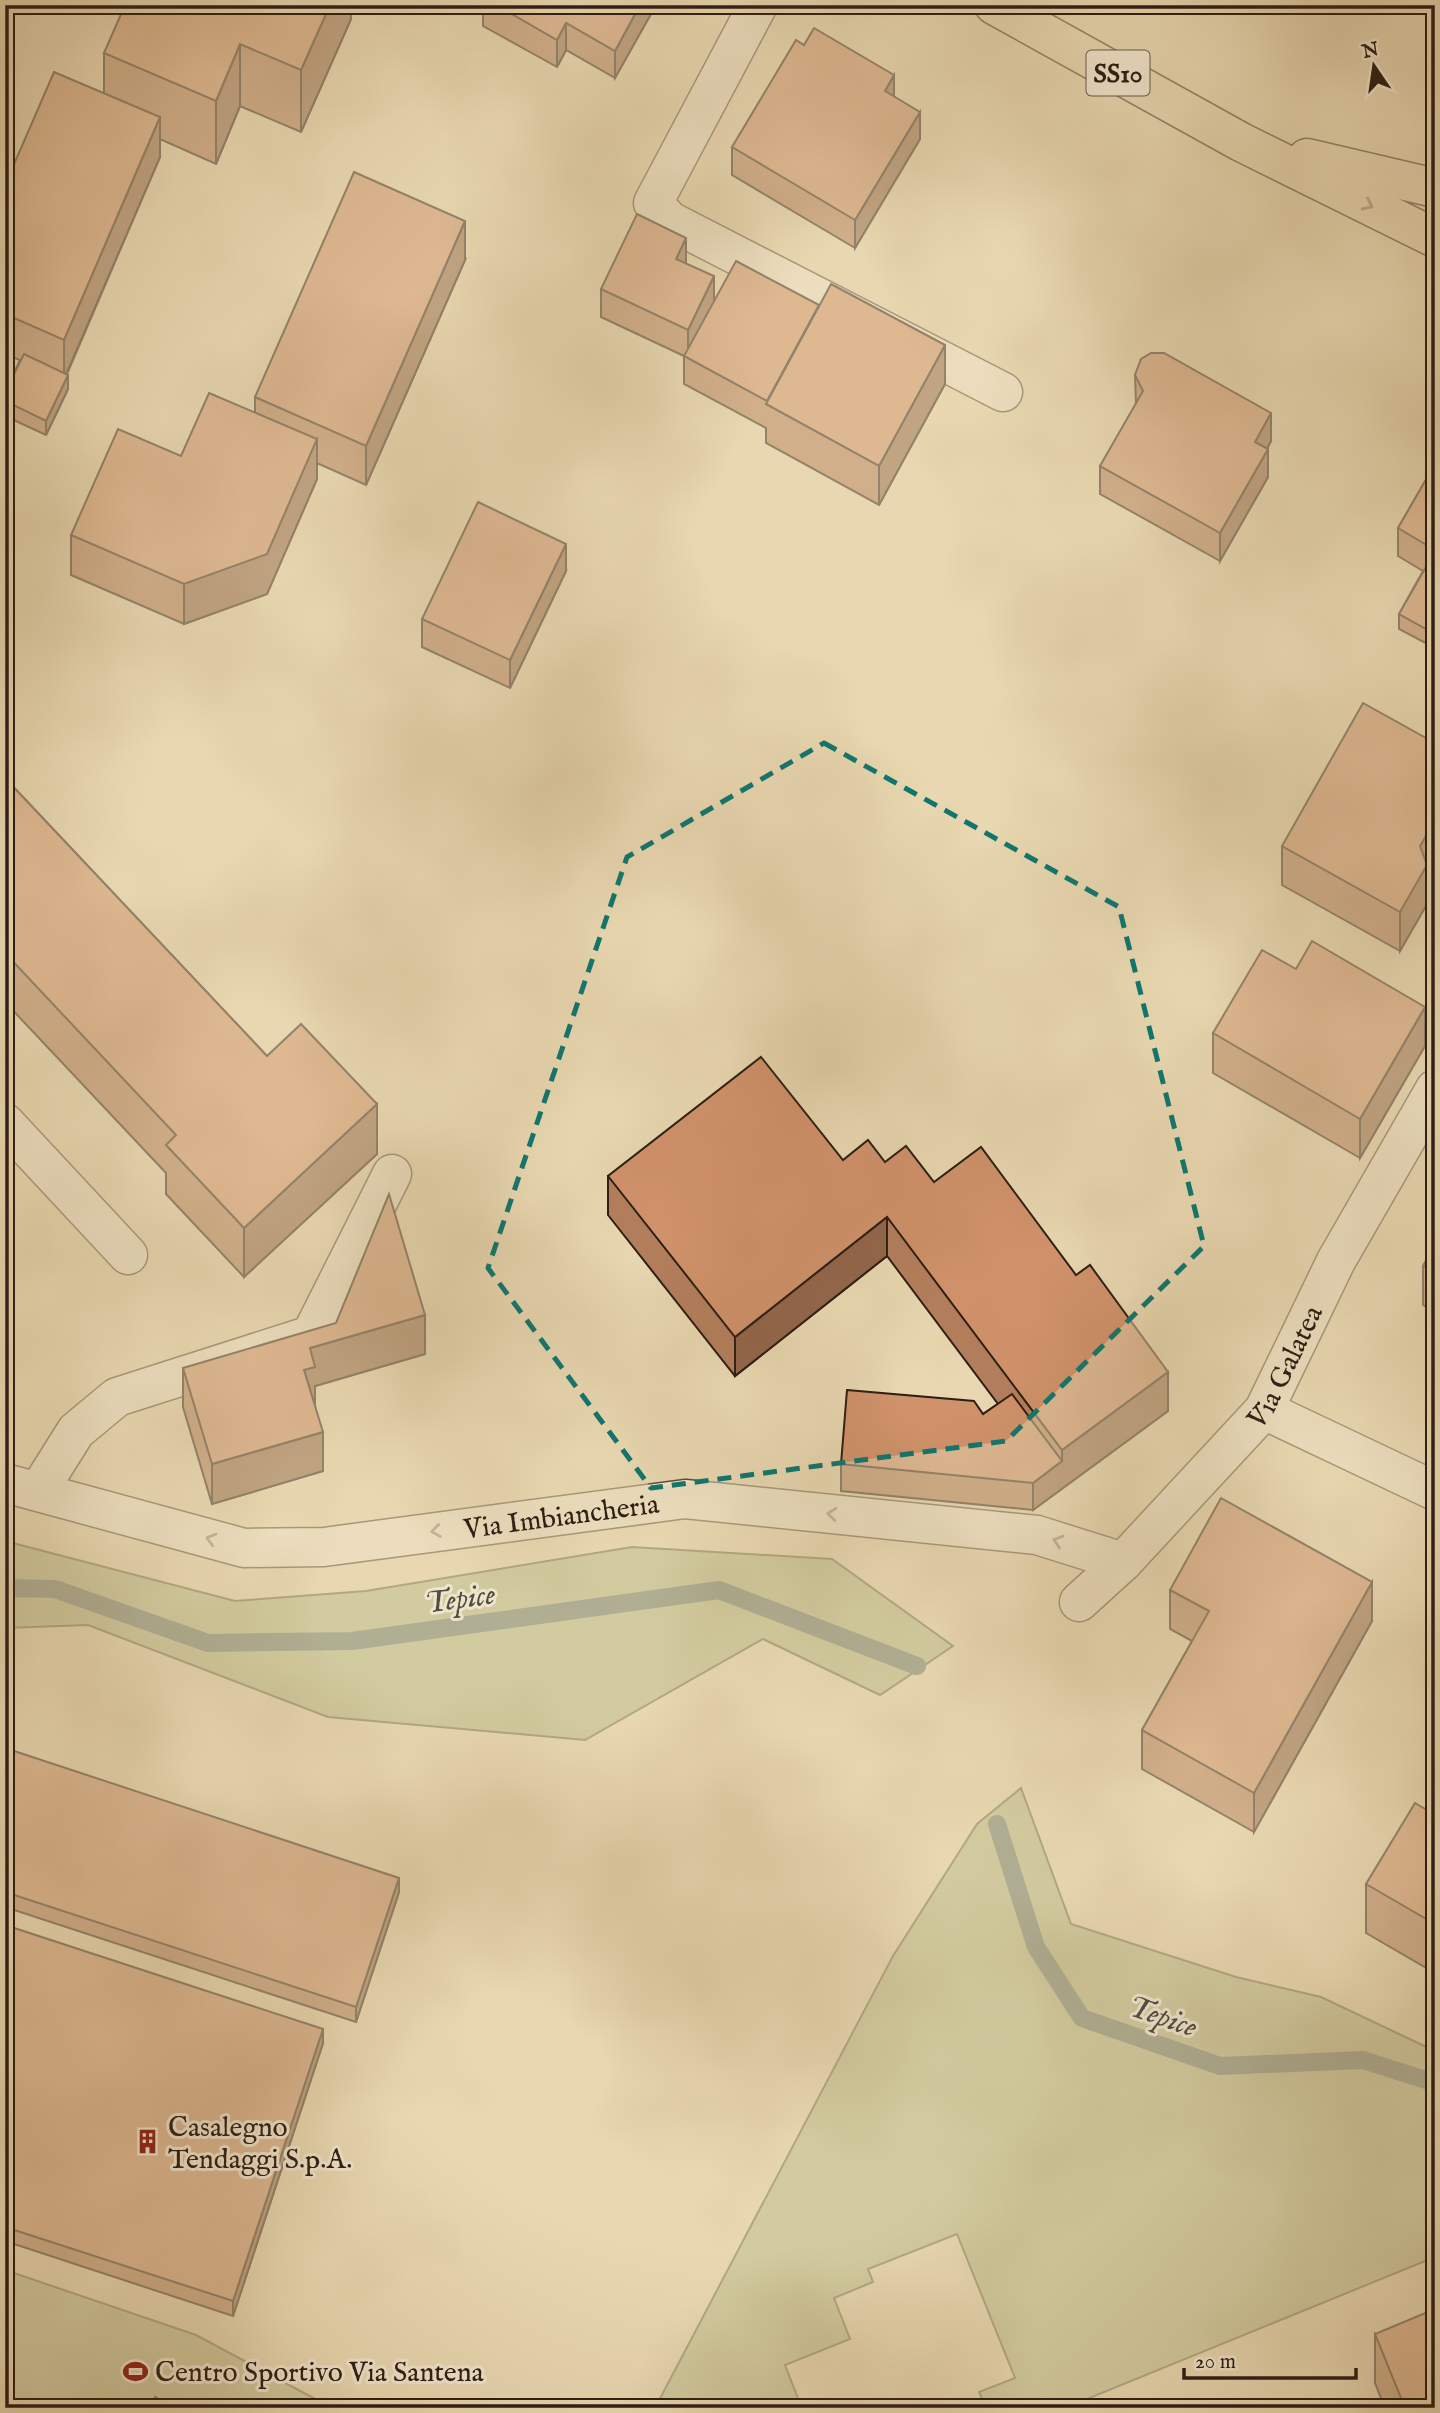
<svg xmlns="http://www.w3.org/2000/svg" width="1440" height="2413" font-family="'IM FELL English',serif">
<rect width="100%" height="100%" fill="#e8d7b0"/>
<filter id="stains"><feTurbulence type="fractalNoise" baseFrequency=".00286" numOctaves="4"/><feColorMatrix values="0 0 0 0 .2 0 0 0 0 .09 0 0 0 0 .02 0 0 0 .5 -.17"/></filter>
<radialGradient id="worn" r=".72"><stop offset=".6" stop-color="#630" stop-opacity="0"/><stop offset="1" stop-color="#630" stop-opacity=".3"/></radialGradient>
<g fill="#b9bd89" stroke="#736e4e" stroke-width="2">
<path d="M5,1541L235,1601L366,1591L632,1547L832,1559L953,1646L880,1695L763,1639L585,1740L328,1717L88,1625L5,1628Z"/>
<path d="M1021,1788L1071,1924L1236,1977L1321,1997L1435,2051V2257L1065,2408H986L979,2392L1015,2378L957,2234L868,2269L873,2282L834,2298L850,2339L785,2365L801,2406L799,2408H655L893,1956L977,1824Z"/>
<path d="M5,2270L196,2335L332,2408H5Z"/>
</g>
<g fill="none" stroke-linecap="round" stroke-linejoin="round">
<g stroke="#6d7c6f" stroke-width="18">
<path d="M5,1588L55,1589L208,1643L352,1641L719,1590L917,1666"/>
<path d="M997,1824L1036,1947L1082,2018L1220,2066L1363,2060L1435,2083"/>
</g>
<defs>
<g id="minor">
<path d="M758,5L653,203L670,221L1003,392"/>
<path d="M5,1123L128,1255"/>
<path d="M1264,1410L1435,1491"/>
<path id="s1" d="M5,1483L244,1548L324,1547L685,1499L1037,1535L1123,1562"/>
<path d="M39,1490L76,1431L117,1397L311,1335L392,1174"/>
<path id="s2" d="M1079,1602L1123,1562L1264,1410L1336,1261L1435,1089"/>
</g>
<g id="major">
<path d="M994,5L1241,142L1435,238"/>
<path d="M1307,158L1435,188"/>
</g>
</defs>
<use href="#minor" stroke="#5c4c3b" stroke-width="41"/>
<use href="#major" stroke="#2d1e14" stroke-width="41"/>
<use href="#minor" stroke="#f0e5cc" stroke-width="38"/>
<use href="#major" stroke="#e8d7b0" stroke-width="38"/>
</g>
<g fill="#b37e5c" stroke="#2d1e14" stroke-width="2">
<path d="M351,5V19L301,132L240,106L216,164L160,139V157L67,374L68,389L46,435L5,416V392L20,360L5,354V185L104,93V53Z"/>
<path d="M483,5H656L615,78L566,50L557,67L483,26Z"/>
<path d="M894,96L920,139L855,248L732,175V147Z"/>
<path d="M465,260L366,485L317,463V479L267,594L184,624L71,575V535L181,456L255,413V397Z"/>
<path d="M686,263L714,301L945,384L879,505L766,443V428L684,384V356L601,317V289Z"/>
<path d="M1135,375L1271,441L1267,449L1268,477L1220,561L1100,494V466L1136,404Z"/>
<path d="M1435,464V648L1399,629V614L1423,571L1398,556V528Z"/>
<path d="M566,571L510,688L422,647V619Z"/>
<path d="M1435,743V863H1433L1427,874V904L1400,951L1282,885V846Z"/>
<path d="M5,778L267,1056L377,1154L244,1277L166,1194V1173L5,1002Z"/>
<path d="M1213,1033L1425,1046L1360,1158L1213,1073Z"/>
<path d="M843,1160L885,1162L934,1182L1168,1411L1033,1510L841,1491V1464L983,1414L998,1404L887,1256L735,1376L608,1215V1176Z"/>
<path d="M1435,1245V1312L1423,1305V1266Z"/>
<path d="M425,1354L315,1386V1405L323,1471L212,1504L183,1407V1368Z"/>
<path d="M1170,1590L1372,1621L1254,1832L1142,1769V1730L1192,1641L1170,1629Z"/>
<path d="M5,1748L399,1892L356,2022L5,1907Z"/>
<path d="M1435,1798V1973L1366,1933V1884L1427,1810Z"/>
<path d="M5,1925L323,2043L233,2316L5,2241Z"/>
<path d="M1375,2334L1435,2408H1385L1375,2383Z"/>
</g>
<g fill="#92664b" stroke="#2d1e14" stroke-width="2">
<path d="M330,5H351V19L301,132V70Z"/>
<path d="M640,5H656L615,78V51Z"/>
<path d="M566,23V50L557,67V40Z"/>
<path d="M240,44V106L216,164V101Z"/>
<path d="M894,75V103L885,91Z"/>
<path d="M920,112V139L855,248V220Z"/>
<path d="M160,117V157L64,379V340Z"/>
<path d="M465,221V260L366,485V446Z"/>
<path d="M686,238V266L676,259Z"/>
<path d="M714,276V304L688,358V330Z"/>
<path d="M945,345V384L879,505V466Z"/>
<path d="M68,375V389L46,435V421Z"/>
<path d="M1271,413V441L1255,470V442Z"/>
<path d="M317,439V479L267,594L184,624V584Z"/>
<path d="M1268,449V477L1220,561V533Z"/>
<path d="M566,544V571L510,688V660Z"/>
<path d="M1433,824V863L1427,874V904L1400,951V912L1420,846Z"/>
<path d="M1425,1007V1046L1360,1158V1119Z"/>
<path d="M377,1104V1154L244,1277V1228Z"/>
<path d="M887,1217V1256L735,1376V1337Z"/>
<path d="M425,1315V1354L315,1386V1406L304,1370L310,1348Z"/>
<path d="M1168,1372V1411L1033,1510V1483L1062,1461V1450Z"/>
<path d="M323,1432V1471L212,1504V1464Z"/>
<path d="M1372,1582V1621L1254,1832V1793Z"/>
<path d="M399,1878V1892L356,2022V2007Z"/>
<path d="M323,2029V2043L233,2316V2301Z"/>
</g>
<g fill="#d0926b" stroke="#2d1e14" stroke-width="2">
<path d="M125,5H330L301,70L240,44L216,101L104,53Z"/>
<path d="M496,5H640L615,51L566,23L557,40Z"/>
<path d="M814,28L894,75L885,91L920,112L855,220L732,147L796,40L804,45Z"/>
<path d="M54,72L160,117L64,340L5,314V185Z"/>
<path d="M354,172L465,221L366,446L255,397Z"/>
<path d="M637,214L686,238L676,259L714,276L688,330L601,289Z"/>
<path d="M736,261L819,305L767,401L684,356Z"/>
<path d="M831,284L945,345L879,466L766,404Z"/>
<path d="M1151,353H1164L1271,413L1255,442L1268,449L1220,533L1100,466L1143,391L1135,375L1141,359Z"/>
<path d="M24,354L68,375L46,421L5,401V392Z"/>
<path d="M209,393L317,439L267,554L184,584L71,535L118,429L181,456Z"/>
<path d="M1435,464V550L1398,528Z"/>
<path d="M478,502L566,544L510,660L422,619Z"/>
<path d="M1430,560L1435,563V634L1399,614Z"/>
<path d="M1363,703L1435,743V823L1433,824L1420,846L1427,865L1400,912L1282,846Z"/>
<path d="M5,778L267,1056L301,1024L377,1104L244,1228L166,1145L176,1135L5,953Z"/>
<path d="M1312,941L1425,1007L1360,1119L1213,1033L1262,950L1296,969Z"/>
<path d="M761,1057L843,1160L868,1140L885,1162L906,1146L934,1182L981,1147L1076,1275L1090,1265L1168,1372L1062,1450L887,1217L735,1337L608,1176Z"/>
<path d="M389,1194L425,1315L310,1348L315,1367L304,1370L323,1432L212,1464L183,1368L336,1323Z"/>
<path d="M1435,1245V1273L1423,1266Z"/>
<path d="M847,1390L974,1401L983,1414L1012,1394L1062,1461L1033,1483L841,1464Z"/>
<path d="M1221,1498L1372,1582L1254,1793L1142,1730L1209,1611L1170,1590Z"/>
<path d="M5,1748L399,1878L356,2007L5,1892Z"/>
<path d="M1435,1798V1924L1366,1884L1415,1803L1427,1810Z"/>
<path d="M5,1925L323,2029L233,2301L5,2227Z"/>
<path d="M1435,2309V2408H1405L1375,2334Z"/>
<path d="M155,2397L175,2408H149Z"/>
</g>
<defs><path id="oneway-chevron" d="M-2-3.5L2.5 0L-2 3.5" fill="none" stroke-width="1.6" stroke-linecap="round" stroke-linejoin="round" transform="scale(1.75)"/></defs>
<use stroke="#8a7a62" href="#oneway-chevron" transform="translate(1368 205) rotate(26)"/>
<g stroke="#988b79">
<use href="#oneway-chevron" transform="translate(832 1514) rotate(-174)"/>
<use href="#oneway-chevron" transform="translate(436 1531) rotate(172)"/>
<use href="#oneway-chevron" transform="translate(211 1539) rotate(-164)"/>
<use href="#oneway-chevron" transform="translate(1058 1541) rotate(-163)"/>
</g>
<path d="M0 0H1440V2413H0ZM824,743L1119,907L1204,1246L1006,1441L651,1488L488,1268L627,857Z" fill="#e8d7b0" fill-opacity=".55" fill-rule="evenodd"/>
<path fill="none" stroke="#0f766e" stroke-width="5" stroke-dasharray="14 9" stroke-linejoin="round" d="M824,743L1119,907L1204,1246L1006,1441L651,1488L488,1268L627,857Z"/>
<defs>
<symbol id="building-bare" viewBox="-9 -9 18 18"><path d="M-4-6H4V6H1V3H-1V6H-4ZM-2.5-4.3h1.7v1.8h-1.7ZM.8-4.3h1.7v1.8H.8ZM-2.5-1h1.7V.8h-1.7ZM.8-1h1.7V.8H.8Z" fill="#8f2418" stroke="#f0e5cc" stroke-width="2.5" paint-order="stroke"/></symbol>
<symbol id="stadium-bare" viewBox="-9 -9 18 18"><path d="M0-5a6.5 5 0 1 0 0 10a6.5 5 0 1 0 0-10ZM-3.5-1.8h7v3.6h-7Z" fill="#8f2418" stroke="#f0e5cc" stroke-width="2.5" paint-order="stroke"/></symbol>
</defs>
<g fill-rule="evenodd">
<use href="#building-bare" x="130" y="2124" width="35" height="35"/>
<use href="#stadium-bare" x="118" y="2354" width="35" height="35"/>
</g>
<g text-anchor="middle" stroke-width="6" stroke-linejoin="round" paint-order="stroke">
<rect fill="#f0e5cc" stroke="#685a4b" stroke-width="2" x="1086.5" y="50.5" width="63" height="45" rx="5"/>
<g font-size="26" font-weight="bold" fill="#2d1e14">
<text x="1118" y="82">SS10</text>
</g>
<g font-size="28" fill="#2d1e14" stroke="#f0e5cc">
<text dy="10" stroke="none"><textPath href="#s2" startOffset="315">Via Galatea</textPath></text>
<text dy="10" stroke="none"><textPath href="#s1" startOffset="567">Via Imbiancheria</textPath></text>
</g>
<g font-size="28" fill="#2d1e14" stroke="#f0e5cc" text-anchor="start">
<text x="168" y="2136">Casalegno<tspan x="168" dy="32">Tendaggi S.p.A.</tspan></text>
<text x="155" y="2381">Centro Sportivo Via Santena</text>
</g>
<g font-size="30" font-style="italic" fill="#4d4d41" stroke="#f0e5cc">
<text transform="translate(460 1598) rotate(-8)" y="10">Tepice</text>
<text transform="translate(1163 2016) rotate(19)" y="10">Tepice</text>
</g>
</g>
<rect width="1440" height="2413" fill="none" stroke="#e8d7b0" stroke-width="28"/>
<rect x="7" y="7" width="1426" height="2399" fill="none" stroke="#2d1e14" stroke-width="3.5"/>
<rect x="14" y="14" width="1412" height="2385" fill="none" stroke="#2d1e14" stroke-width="2"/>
<g transform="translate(1374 66) rotate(347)" stroke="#f0e5cc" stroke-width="5" paint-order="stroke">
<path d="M0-5L12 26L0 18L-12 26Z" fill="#2d1e14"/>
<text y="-10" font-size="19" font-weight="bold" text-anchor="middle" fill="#2d1e14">N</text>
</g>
<path d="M1184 2368v10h172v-10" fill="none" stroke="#2d1e14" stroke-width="3.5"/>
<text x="1195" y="2368" font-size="21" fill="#2d1e14" stroke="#f0e5cc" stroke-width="5" paint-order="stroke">20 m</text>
<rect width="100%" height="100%" filter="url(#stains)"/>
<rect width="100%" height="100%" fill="url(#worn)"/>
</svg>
